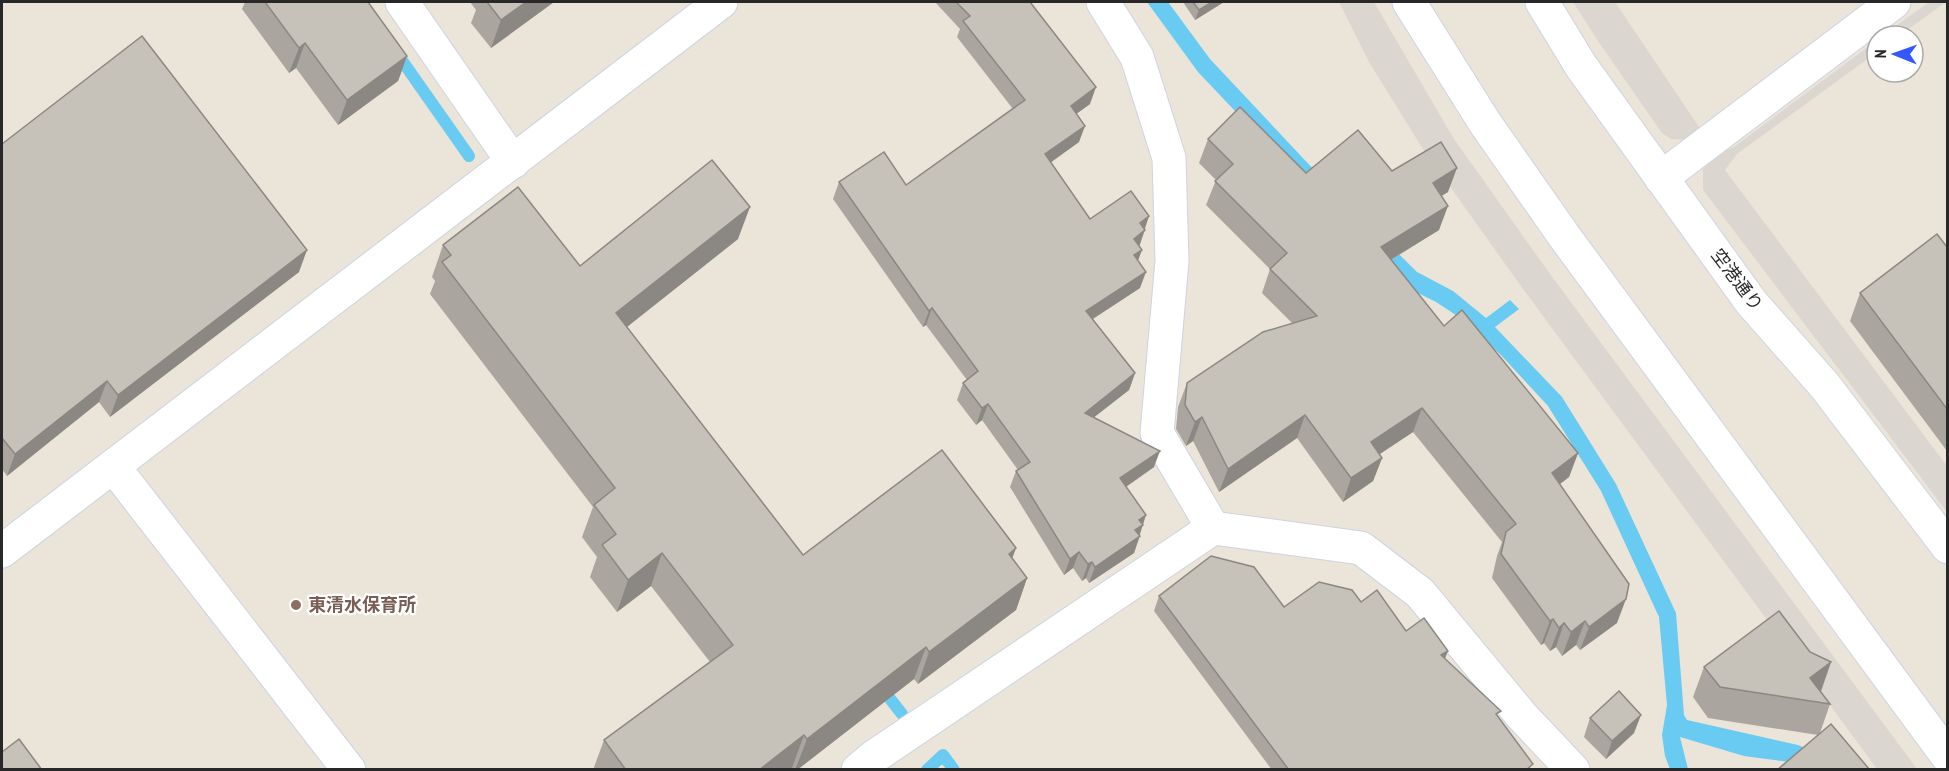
<svg xmlns="http://www.w3.org/2000/svg" width="1949" height="771" font-family="'PT Sans Narrow','Noto Sans JP',sans-serif">
<rect width="100%" height="100%" fill="#ebe4d9"/>
<g fill="#dbd7d0">
<path d="M1339,2H1374L1454,139L1550,274L1917,769H1877L1523,289L1421,146L1369,62Z"/>
<path d="M1573,2H1615L1703,133L1689,140L1671,139L1662,133L1600,44Z"/>
<path d="M1929,2H1946L1899,36H1882Z"/>
<path d="M1877,40V52L1737,154L1725,170L1947,466V512L1703,190V169L1719,153L1734,147Z"/>
</g>
<path fill="#69cbf1" d="M1147,2H1168L1210,59L1316,172L1417,272L1453,291L1486,318L1510,300L1519,309L1495,327L1562,397L1616,484L1676,613L1684,715L1687,720L1798,745L1842,764L1790,762L1744,756L1680,737L1688,769H1670L1665,756L1662,735L1667,705L1659,617L1601,491L1548,406L1501,355L1465,321L1436,302L1406,287L1307,187L1198,72Z"/>
<g fill="none" stroke-linecap="round" stroke-linejoin="round">
<g stroke="#69cbf1" stroke-width="12">
<path d="M396,52L469,156"/>
<path d="M880,686L902,714"/>
<path d="M927,770L943,755L954,770"/>
</g>
<defs>
<g id="street">
<path d="M1103,2L1137,57L1169,158L1172,261L1157,433L1213,528L1361,548L1420,593L1522,716L1573,770"/>
<path d="M1661,178L1894,2"/>
<path d="M113,466L349,770"/>
<path d="M858,770L875,756L1213,528"/>
</g>
<g id="secondary">
<path d="M402,2L513,162"/>
<path d="M1409,2L1485,123L1564,236L1948,757"/>
<path d="M1542,2L1581,66L1751,302L1825,386L1948,547"/>
<path d="M2,551L721,2"/>
</g>
</defs>
<use href="#street" stroke="#cfd2e2" stroke-width="35"/>
<use href="#secondary" stroke="#cfd2e2" stroke-width="35"/>
<use href="#street" stroke="#fff" stroke-width="33"/>
<use href="#secondary" stroke="#fff" stroke-width="33"/>
</g>
<g fill="#aaa69f">
<path d="M245,2H368L407,56L398,81L338,125L296,68L289,73L242,9Z"/>
<path d="M470,2H554L491,48L471,23L476,10Z"/>
<path d="M935,2H1030L1090,104L1076,114L1079,142L1050,162L1090,219L1145,230L1139,247L1138,261L1140,288L1093,319L1135,373L1129,390L1094,417L1154,467L1126,487L1142,524L1139,535L1140,536L1134,553L1089,583L1086,578L1082,581L1073,568L1064,575L1010,487L1016,471L1018,470L982,420L976,425L957,400L963,383L967,380L926,325L923,327L833,199L839,182L906,185L1013,109L957,37L960,29Z"/>
<path d="M1183,2H1224L1195,20Z"/>
<path d="M1208,139L1306,173L1392,171L1448,192L1441,196L1439,230L1391,260L1444,326L1578,453L1569,477L1560,484L1617,623L1580,650L1576,645L1562,656L1556,647L1550,651L1544,643L1541,645L1492,578L1497,556L1502,542L1413,432L1379,454L1382,458L1373,481L1343,502L1297,438L1219,492L1193,441L1186,446L1176,429L1178,407L1187,383L1292,323L1262,293L1270,269L1206,205L1216,180L1199,163Z"/>
<path d="M2,144L299,272L110,417L99,402L7,476L2,469Z"/>
<path d="M738,239L627,327L803,555L1016,548L1012,558L1027,578L1016,610L918,684L914,679L797,770H794L792,768L790,770H593L604,740L710,662L651,586L617,612L590,577L597,557L582,537L593,507L430,294L435,281L432,277L443,245L580,266Z"/>
<path d="M1947,247V451L1850,321L1860,293Z"/>
<path d="M1159,596L1284,607L1361,602L1406,631L1445,659L1499,718L1531,770H1272L1154,611Z"/>
<path d="M1810,652L1831,662L1821,692L1830,704L1820,733L1818,735L1708,718L1693,697L1704,667Z"/>
<path d="M1590,718L1634,733L1606,759L1584,737Z"/>
</g>
<g fill="#8b8782">
<path d="M526,2H554L491,48L501,20Z"/>
<path d="M1212,2H1224L1195,20L1199,10Z"/>
<path d="M305,43L296,68L289,73L299,48Z"/>
<path d="M407,56L398,81L338,125L347,100Z"/>
<path d="M1096,87L1090,104L1065,122L1071,106Z"/>
<path d="M1085,126L1079,142L1039,171L1045,154Z"/>
<path d="M1457,168L1448,192L1424,207L1433,183Z"/>
<path d="M1448,206L1439,230L1372,271L1381,247Z"/>
<path d="M750,207L738,239L604,345L616,313Z"/>
<path d="M1149,216L1139,247L1128,255L1140,223Z"/>
<path d="M307,250L299,272L110,417L118,395Z"/>
<path d="M1142,250L1136,266L1134,255Z"/>
<path d="M1146,272L1140,288L1080,327L1086,311Z"/>
<path d="M932,308L926,325L923,327L929,311Z"/>
<path d="M1135,373L1129,390L1079,429L1085,413Z"/>
<path d="M107,381L99,402L7,476L15,454Z"/>
<path d="M988,404L982,420L976,425L982,408Z"/>
<path d="M1422,408L1413,432L1362,466L1371,442Z"/>
<path d="M1305,415L1297,438L1219,492L1228,469Z"/>
<path d="M1202,417L1193,441L1186,446L1195,422Z"/>
<path d="M1160,451L1154,467L1114,495L1120,478Z"/>
<path d="M1578,453L1569,477L1543,497L1552,473Z"/>
<path d="M1382,458L1373,481L1343,502L1351,478Z"/>
<path d="M1146,515L1134,553L1089,583L1095,567L1139,520Z"/>
<path d="M1016,548L1004,580L1009,554Z"/>
<path d="M1079,552L1073,568L1064,575L1070,559Z"/>
<path d="M662,553L651,586L617,612L628,580Z"/>
<path d="M1092,562L1086,578L1082,581L1088,564Z"/>
<path d="M1027,578L1016,610L918,684L929,652Z"/>
<path d="M1626,599L1617,623L1580,650L1589,627Z"/>
<path d="M1553,619L1544,643L1541,645L1550,621Z"/>
<path d="M1585,621L1576,645L1562,656L1571,632Z"/>
<path d="M1564,623L1556,647L1550,651L1559,628Z"/>
<path d="M926,647L914,679L797,770H795L807,739Z"/>
<path d="M1448,651L1442,666L1441,655Z"/>
<path d="M1831,662L1820,693L1810,678Z"/>
<path d="M1641,715L1634,733L1606,759L1612,741Z"/>
<path d="M804,735L792,768L790,770H759Z"/>
</g>
<g fill="#c6c1b9" stroke="#8b8782" stroke-width="1.5">
<path d="M265,2H368L407,56L347,100L305,43L299,48Z"/>
<path d="M487,2H526L501,20Z"/>
<path d="M956,2H1030L1096,87L1071,106L1085,126L1045,154L1090,219L1131,191L1149,216L1140,223L1145,230L1134,239L1142,250L1134,255L1146,272L1086,311L1135,373L1085,413L1160,451L1120,478L1146,515L1139,520L1143,525L1135,530L1140,536L1095,567L1092,562L1088,564L1079,552L1070,559L1016,471L1030,462L988,404L982,408L963,383L978,371L932,308L929,311L839,182L884,152L906,185L1025,100L963,21L970,16Z"/>
<path d="M1193,2H1212L1199,10Z"/>
<path d="M142,36L307,250L118,395L107,381L15,454L2,438V144Z"/>
<path d="M1240,107L1306,173L1358,130L1392,171L1441,142L1457,168L1433,183L1448,206L1381,247L1444,326L1462,310L1578,453L1552,473L1629,584L1626,599L1589,627L1585,621L1571,632L1564,623L1559,628L1553,619L1550,621L1501,554L1506,532L1516,524L1422,408L1371,442L1382,458L1351,478L1305,415L1228,469L1202,417L1195,422L1185,405L1187,383L1263,332L1317,316L1270,269L1287,253L1215,181L1233,164L1208,139Z"/>
<path d="M712,160L750,207L616,313L803,555L942,450L1016,548L1009,554L1027,578L929,652L926,647L807,739L804,735L759,770H626L604,740L733,645L662,553L628,580L602,545L616,534L594,505L615,488L442,262L451,255L443,245L518,187L580,266Z"/>
<path d="M1937,234L1947,247V409L1860,293Z"/>
<path d="M1211,556L1254,567L1284,607L1319,582L1352,590L1361,602L1377,590L1406,631L1424,618L1448,651L1441,655L1501,711L1496,714L1533,764L1526,770H1289L1159,596Z"/>
<path d="M1779,611L1810,652L1831,662L1810,678L1830,704L1720,687L1704,667Z"/>
<path d="M1619,691L1641,715L1612,741L1590,718Z"/>
<path d="M1831,724L1870,770H1777Z"/>
<path d="M19,739L42,770H2V752Z"/>
</g>
<circle fill="#8d6e63" stroke="#fff" stroke-width="2" cx="296" cy="605" r="6"/>
<g text-anchor="middle" stroke-width="4.5" stroke-linejoin="round" paint-order="stroke">
<g font-size="18" fill="#282828" stroke="#fff">
<text transform="translate(1737 280) rotate(53)" y="6">空港通り</text>
</g>
<g font-size="18" font-weight="bold" fill="#785e54" stroke="#fff" text-anchor="start">
<text x="308" y="611">東清水保育所</text>
</g>
</g>
<rect width="1949" height="771" fill="none" stroke="#282828" stroke-width="6"/>
<g transform="translate(1895 54) rotate(271)"><circle r="28" fill="#ffffff" stroke="#a9a9a9" stroke-width="1.5"/>
<path d="M0-4.5L10 22L0 15L-10 22Z" fill="#3458fe"/>
<text y="-9" font-size="16" font-weight="bold" text-anchor="middle" fill="#282828">N</text>
</g>
</svg>
